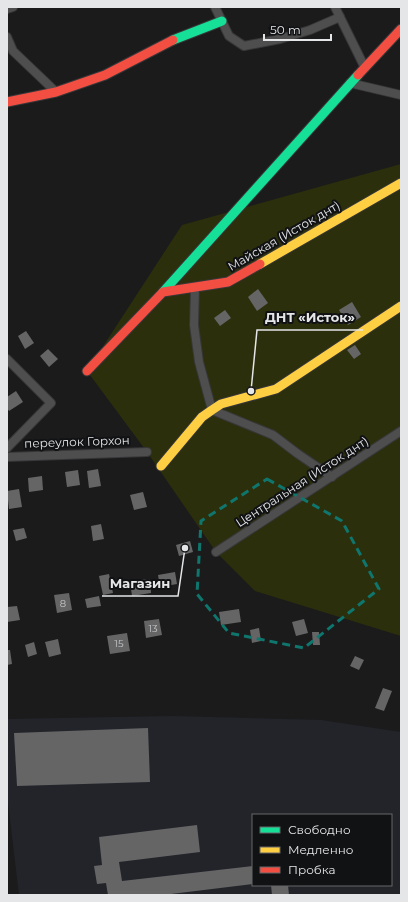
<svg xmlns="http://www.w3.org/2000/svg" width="408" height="902" font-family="Montserrat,sans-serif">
<rect width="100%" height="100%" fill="#1b1b1c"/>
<path fill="#22242a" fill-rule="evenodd" d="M173,716L321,720L401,732V895H19L7,794V719ZM253,815H391V885H253Z"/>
<path fill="#2c2f0c" d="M401,164V636L255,591L216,552L147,452L87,371L182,225Z"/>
<g fill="#656566">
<path d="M258,289L268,303L257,311L248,297Z"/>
<path d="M352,302L361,317L348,325L339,310Z"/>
<path d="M225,310L231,318L220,326L214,318Z"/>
<path d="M26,331L34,343L25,349L18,336Z"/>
<path d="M355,345L361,354L354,359L347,350Z"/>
<path d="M48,349L58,359L49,367L40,356Z"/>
<path d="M16,391L23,402L9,411L7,408V397Z"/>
<path d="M98,469L101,486L89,488L87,471Z"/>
<path d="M78,470L80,485L67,487L65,472Z"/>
<path d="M42,476L43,490L29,492L28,478Z"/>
<path d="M19,489L22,507L9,509L7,491Z"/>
<path d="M143,492L147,507L134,510L130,495Z"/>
<path d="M101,524L104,539L93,541L91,526Z"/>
<path d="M24,528L27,538L16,541L13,530Z"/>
<path d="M190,541L193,552L179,556L176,545Z"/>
<path d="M175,572L177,584L160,587L158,575Z"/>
<path d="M109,574L113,593L103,595L99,576Z"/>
<path d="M150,579L151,593L132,596L130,581Z"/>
<path d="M69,593L72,610L57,613L54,595Z"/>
<path d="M99,596L101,606L87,608L85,599Z"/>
<path d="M17,606L20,620L7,622V607Z"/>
<path d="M239,609L241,622L221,625L219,612Z"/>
<path d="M159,619L162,635L146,638L144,621Z"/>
<path d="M304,619L308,633L296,636L292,622Z"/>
<path d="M259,628L261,641L252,643L250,630Z"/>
<path d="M312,632H319L320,645H313Z"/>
<path d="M127,633L130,651L110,654L107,636Z"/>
<path d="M58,639L61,654L49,657L45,642Z"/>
<path d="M34,642L37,654L28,657L25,645Z"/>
<path d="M7,650H10L12,664L7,665Z"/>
<path d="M355,656L364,660L359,670L350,666Z"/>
<path d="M383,688L392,691L384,711L375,708Z"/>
<path d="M148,728L150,782L17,786L14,733Z"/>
<path d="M197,825L200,852L119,862L122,881L253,866V884L163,895H108L106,883L97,884L94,866L102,865L99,837Z"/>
<path d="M271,885H288L289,895H272Z"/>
</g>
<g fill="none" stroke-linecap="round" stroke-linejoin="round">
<defs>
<g id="street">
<path d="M215,7L229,36L244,46L280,39L310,30L340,17"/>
<path d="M335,7L365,68"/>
<path d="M7,9L13,7"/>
<path d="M7,37L13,51L56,92"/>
<path d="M350,83L401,95"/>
<path d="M195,287L194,325L199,362L212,410L273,435L298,454L332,477"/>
<path d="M7,359L51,403L7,448"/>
<path d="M7,457L147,452"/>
<path d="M216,552L401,431"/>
</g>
<g id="fast">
<path d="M173,40L222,21"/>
<path d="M163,292L358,75"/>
</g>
<g id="slow">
<path d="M260,264L401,183"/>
<path d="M161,466L202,417L212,410L221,404L276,389L401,306"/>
</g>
<g id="jam">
<path d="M358,75L401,29"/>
<path d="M7,102L56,92L105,75L173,40"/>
<path d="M87,371L163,292L228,282L260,264"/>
</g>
</defs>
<use href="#street" stroke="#373739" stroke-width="10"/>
<use href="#fast" stroke="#373739" stroke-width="11"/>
<use href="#slow" stroke="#373739" stroke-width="11"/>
<use href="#jam" stroke="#373739" stroke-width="11"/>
<use href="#street" stroke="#4e4e4e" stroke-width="8"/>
<use href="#fast" stroke="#16e098" stroke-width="9"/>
<use href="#slow" stroke="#ffcf43" stroke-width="9"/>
<use href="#jam" stroke="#f24e42" stroke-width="9"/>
</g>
<path fill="none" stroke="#0f766e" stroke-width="3" stroke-dasharray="8 5" stroke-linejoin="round" d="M267,479L342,521L379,589L304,648L229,633L197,594L201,521Z"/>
<g text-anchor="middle" stroke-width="4" stroke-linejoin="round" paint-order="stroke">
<g font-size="10" fill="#c5c6c8">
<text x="63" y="607">8</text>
<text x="153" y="632">13</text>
<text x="119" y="647">15</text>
</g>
<g font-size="12" fill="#e5e6e8" stroke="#111214">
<text transform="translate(284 236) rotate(-30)" y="4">Майская (Исток днт)</text>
<text transform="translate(77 442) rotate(-2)" y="4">переулок Горхон</text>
<text transform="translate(302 482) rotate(-33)" y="4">Центральная (Исток днт)</text>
</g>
</g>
<path fill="none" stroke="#e5e6e8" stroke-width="1.5" d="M251 391L257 330H363M185 548L178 596H102"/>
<g fill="#e5e6e8" stroke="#111214" stroke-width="1.5">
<circle cx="251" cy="391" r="4"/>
<circle cx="185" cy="548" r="4"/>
</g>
<g font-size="13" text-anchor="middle" font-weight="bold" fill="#e5e6e8" stroke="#111214" stroke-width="4" stroke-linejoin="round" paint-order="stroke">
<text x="310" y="322">ДНТ «Исток»</text>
<text x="140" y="588">Магазин</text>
</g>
<rect width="408" height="902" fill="none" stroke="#e5e6e8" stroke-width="16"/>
<rect x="252" y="814" width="140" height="72" fill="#111214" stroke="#666769"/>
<rect x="260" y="827" width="20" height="6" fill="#16e098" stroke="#666769"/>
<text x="288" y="834" font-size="12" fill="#e5e6e8">Свободно</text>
<rect x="260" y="847" width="20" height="6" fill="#ffcf43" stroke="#666769"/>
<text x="288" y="854" font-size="12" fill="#e5e6e8">Медленно</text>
<rect x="260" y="867" width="20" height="6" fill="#f24e42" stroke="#666769"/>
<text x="288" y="874" font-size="12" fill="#e5e6e8">Пробка</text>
<path d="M264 34v6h67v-6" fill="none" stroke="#e5e6e8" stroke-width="2"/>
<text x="270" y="34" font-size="12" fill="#e5e6e8" stroke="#111214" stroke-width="3" paint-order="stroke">50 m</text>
</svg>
